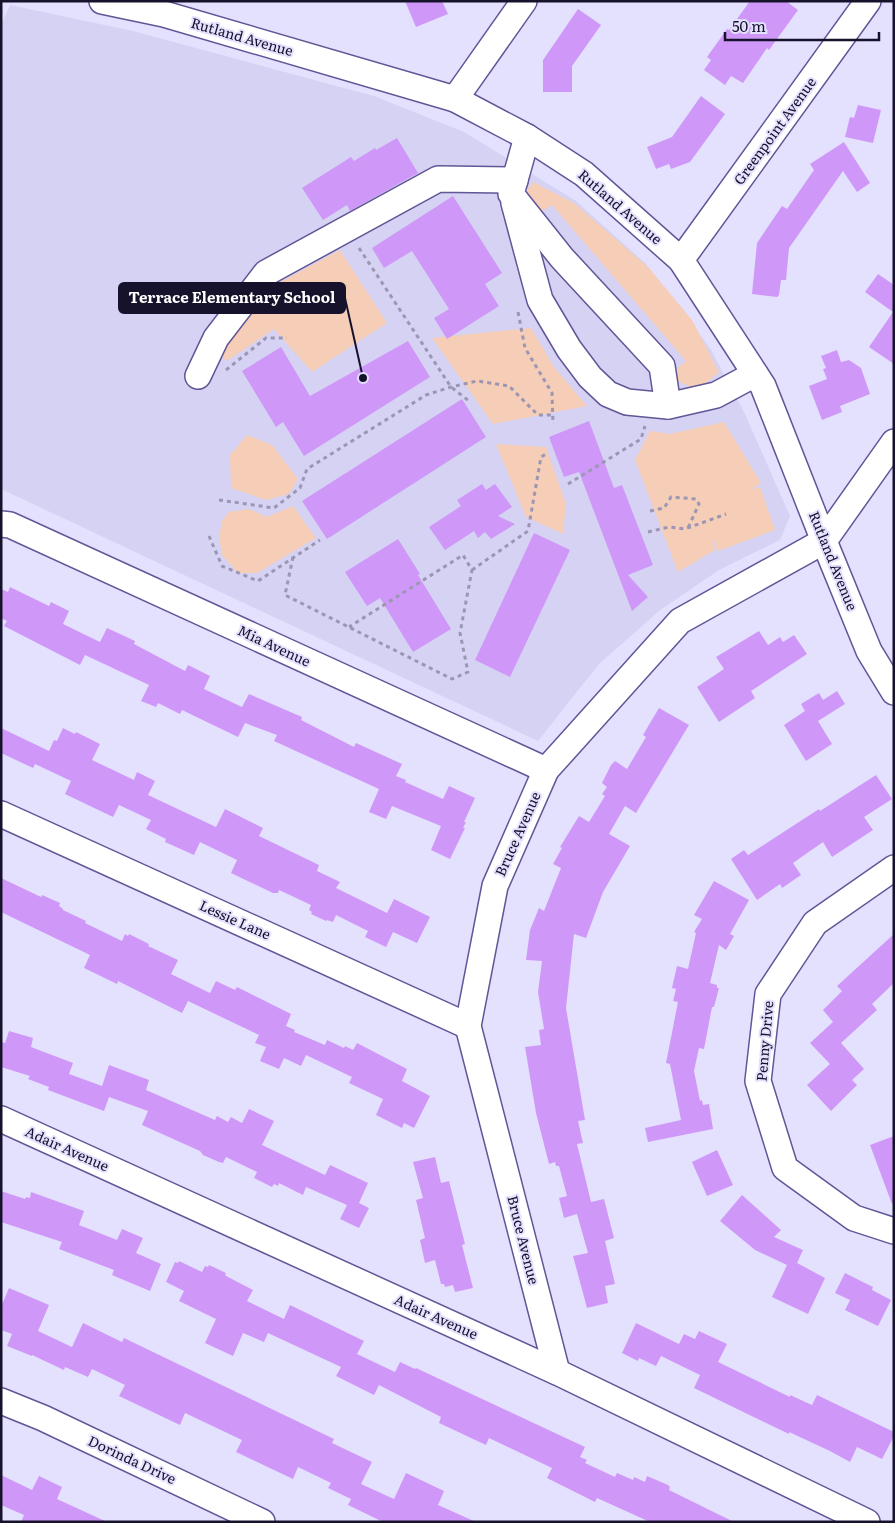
<svg xmlns="http://www.w3.org/2000/svg" width="895" height="1523" font-family="Literata,serif">
<rect width="100%" height="100%" fill="#e4e1ff"/>
<path fill="#d5d2f3" d="M10,5L133,31L374,96L464,132L576,201L645,263L710,348L745,414L790,516L780,540L719,570L659,611L599,664L538,741L1,489V25Z"/>
<g fill="#f6cdb7">
<path d="M533,182L574,203L648,267L692,320L719,372L700,388L686,385L678,381L675,370L686,361L552,205L539,213L526,202L527,190Z"/>
<path d="M340,250L387,323L312,372L274,329L227,361L220,356L245,313L273,286Z"/>
<path d="M531,328L554,367L587,406L493,424L432,338Z"/>
<path d="M724,422L761,483L751,490L760,487L775,530L718,551L713,537L715,550L678,572L635,460L650,431L670,434Z"/>
<path d="M247,435L272,445L298,479L289,494L266,500L231,488L230,455Z"/>
<path d="M496,444L546,447L566,504L563,534L526,517Z"/>
<path d="M293,506L316,538L257,573H238L222,555L219,537L222,521L229,512L249,509L267,517Z"/>
</g>
<g fill="#cf98f8">
<path d="M405,1H442L448,14L416,27Z"/>
<path d="M750,1H786L798,10L769,50L767,48L743,83L731,76L725,85L704,70L711,60L707,57L727,29L729,30Z"/>
<path d="M578,9L601,25L572,66V92H543V60Z"/>
<path d="M701,96L725,114L690,162L671,169L669,164L656,169L647,147L672,137Z"/>
<path d="M858,105L881,110L873,143L845,137L850,117L854,118Z"/>
<path d="M397,138L418,173L350,211L347,205L323,220L302,188L351,157L354,161L375,148L376,150Z"/>
<path d="M844,142L870,183L857,192L843,171L789,248L786,280H781L779,295L777,297L752,294L757,243L782,206L787,209L814,170L810,164Z"/>
<path d="M453,196L502,273L485,284L499,306L447,339L434,318L449,309L412,251L384,268L372,248Z"/>
<path d="M878,274L894,285V364L869,347L893,312L865,292Z"/>
<path d="M408,341L430,377L304,456L283,422L276,427L242,371L281,347L310,396Z"/>
<path d="M837,350L841,362L849,360L861,368L870,394L840,406L842,412L822,420L809,386L827,379L823,369L826,368L821,356Z"/>
<path d="M462,399L486,437L327,539L302,501Z"/>
<path d="M589,421L614,488L622,485L653,565L628,575L648,597L632,611L579,472L564,477L549,437Z"/>
<path d="M482,484L486,490L495,484L512,507L498,516L515,524L491,539L485,532L478,538L474,531L445,550L429,527L461,506L457,500Z"/>
<path d="M534,533L570,550L510,677L475,660Z"/>
<path d="M398,539L420,574L418,575L451,629L413,652L380,598L367,606L345,572Z"/>
<path d="M10,587L49,606L51,602L69,611L63,624L100,642L107,628L135,641L134,644L185,671L188,665L210,676L204,689L242,707L249,694L302,717L301,720L354,747L356,743L402,764L396,776L406,780L405,782L443,799L449,786L475,798L464,822H466L463,828H465L450,859L431,850L441,826L392,806L386,819L369,812L379,789L274,741L277,735L245,723L238,737L182,710L180,714L158,703L156,707L141,701L149,685L85,655L80,665L4,626L7,621L1,618V589L8,592Z"/>
<path d="M759,631L768,645L780,637L783,642L794,635L807,654L751,691L755,698L719,722L697,687L724,669L716,657Z"/>
<path d="M837,691L845,704L818,721L832,744L806,761L784,725L805,711L801,704L819,693L823,700Z"/>
<path d="M659,708L689,725L636,813L625,806L609,834L630,846L603,892L586,938L574,934L566,1008L585,1120L578,1121L583,1143L577,1144L591,1202L604,1199L614,1238L605,1241L615,1284L605,1286L608,1303L587,1308L573,1256L588,1253L577,1214L564,1218L559,1198L567,1196L559,1166H556L555,1162L549,1164L536,1113L525,1047L541,1045L539,1030L544,1029L538,992L542,961L526,960L530,930L539,908L544,911L561,868L553,864L562,848L560,847L579,816L589,822L605,796L602,794L607,787L602,783L611,765L615,761L627,769L646,737L643,735Z"/>
<path d="M1,728L49,751L54,740L57,741L63,728L75,734L76,732L100,744L92,760L134,780L137,772L155,781L148,795L216,827L225,809L263,828L259,836L319,865L317,871L340,882L336,888L387,913L394,899L430,917L417,943L393,932L386,947L365,937L368,931L336,915L333,922L327,920L326,921L311,914L312,912L309,910L311,905L279,890L278,893H273L231,873L237,860L200,842L194,855L165,842L166,839L146,829L151,820L119,805L113,817L65,794L71,781L35,764L33,768L1,753Z"/>
<path d="M876,775L892,799L864,817L873,830L832,857L823,842L793,863L801,875L782,888L780,884L757,900L731,859L744,850L748,855L819,809L820,811Z"/>
<path d="M1,878L41,897L42,895L60,903L59,906L63,909V910L86,921L85,923L122,941L125,934L128,936L129,934L149,944L148,946L178,960L171,974L210,993L216,981L235,990L237,987L291,1014L286,1026L295,1030L294,1032L325,1045L327,1040L344,1048L345,1046L353,1050L357,1043L407,1069L402,1081L430,1096L414,1128L404,1123L402,1128L376,1115L383,1099L349,1083L352,1077L306,1055L301,1066L284,1058L279,1069L260,1061L266,1047L255,1043L259,1035L188,1001L182,1013L118,981L117,984L84,968L90,955L1,912Z"/>
<path d="M714,881L749,900L730,934L734,936L726,950L719,945L710,983L717,985V988H719L714,1007H712L704,1049L699,1048L694,1071L700,1101L702,1100L703,1105L709,1104L713,1129L648,1142L645,1128L681,1120L670,1064L666,1063L678,1002L673,1001L676,989L672,988L677,966L688,969L696,933L694,932L702,919L694,915Z"/>
<path d="M894,934V983L872,1004L877,1010L841,1043L864,1069L852,1080L857,1085L831,1111L807,1085L830,1064L810,1043L833,1022L823,1010L842,991L837,986Z"/>
<path d="M9,1031L33,1038L31,1047L73,1063L69,1074L102,1086L109,1065L149,1080L146,1090L215,1120L217,1116L228,1122L231,1117L242,1123L249,1109L274,1121L262,1145L325,1175L330,1165L368,1183L359,1203L369,1208L359,1228L340,1219L347,1205L306,1187L303,1195L279,1183L278,1186L274,1184L272,1187L254,1178L257,1172L226,1157L223,1163L219,1162L203,1155L200,1151L142,1125L148,1111L109,1097L104,1111L48,1090L49,1087L28,1079L30,1076L1,1067V1042L5,1043Z"/>
<path d="M894,1136V1203L892,1204L870,1145Z"/>
<path d="M717,1150L733,1185L707,1196L692,1162Z"/>
<path d="M435,1157L441,1183L449,1181L465,1244L462,1245L473,1288L455,1292L453,1285L445,1287L444,1284H441L435,1260L425,1263L420,1240L425,1238L416,1200L423,1198L413,1162Z"/>
<path d="M1,1191L25,1199L26,1197L30,1198L31,1192L84,1211L79,1225L117,1240L122,1229L143,1238L136,1253L161,1264L150,1291L112,1275L114,1270L59,1249L62,1242L1,1222Z"/>
<path d="M742,1195L781,1230L774,1237L803,1250L797,1263L825,1278L808,1314L772,1297L787,1265L755,1250L720,1221Z"/>
<path d="M179,1261L202,1272L205,1266L208,1267L209,1265L226,1273L225,1275L228,1277L253,1290L247,1301L284,1319L290,1305L364,1341L357,1354L395,1372L400,1362L415,1369L416,1368L585,1447L580,1457L587,1460L585,1463L615,1477L617,1473L633,1480L634,1477L645,1482L647,1476L668,1485L670,1487L669,1490L734,1522H650L597,1498L595,1502L547,1478L552,1468L489,1438L486,1445L439,1423L441,1417L379,1385L374,1395L336,1376L341,1367L268,1333L264,1342L243,1333L233,1356L205,1343L216,1319L179,1301L184,1291L166,1282L175,1262L178,1263Z"/>
<path d="M845,1273L873,1287L872,1290L891,1300L878,1326L845,1310L850,1300L835,1293Z"/>
<path d="M9,1288L49,1305L38,1331L72,1347L83,1323L122,1342L124,1338L334,1439L332,1443L372,1462L361,1484L394,1499L406,1473L444,1491L438,1505L476,1522H383L348,1505L351,1499L328,1488L331,1483L298,1467L293,1479L236,1452L242,1440L185,1413L180,1425L119,1396L125,1385L92,1369L88,1377L65,1367L64,1370L32,1355V1356L7,1346L12,1334L1,1330V1307Z"/>
<path d="M636,1323L679,1344L684,1334L695,1339L699,1331L727,1344L718,1362L790,1397V1395L812,1405L817,1395L894,1432V1436L882,1459L857,1447L850,1462L830,1451L789,1432V1434L694,1388L700,1375L661,1356L656,1366L639,1358L638,1361L622,1353Z"/>
<path d="M1,1475L32,1490L39,1476L62,1487L57,1499L107,1522H21L24,1515L1,1505Z"/>
</g>
<g fill="none" stroke-linecap="round" stroke-linejoin="round">
<defs>
<g id="minor">
<path d="M102,1L164,14L455,99L527,137L584,174L681,260L763,386L824,541L869,651L894,692"/>
<path d="M455,99L524,1"/>
<path d="M527,137L511,194L562,258L662,366L668,406L716,395L755,374"/>
<path d="M514,203L540,300L569,349L590,377L608,394L627,402L668,406"/>
<path d="M681,260L868,1"/>
<path d="M198,376L216,338L266,273L438,179L515,180"/>
<path d="M1,524L10,525L546,770"/>
<path d="M1,814L468,1026"/>
<path d="M894,868L815,923L768,994L758,1081L785,1168L854,1218L894,1231"/>
<path d="M1,1119L557,1372L867,1522"/>
<path d="M557,1372L468,1026L495,886L546,770L680,621L824,541L894,442"/>
<path d="M1,1401L43,1418L262,1522"/>
</g>
</defs>
<use href="#minor" stroke="#615696" stroke-width="28"/>
<g stroke="#9b97b3" stroke-width="3" stroke-dasharray="4 4" stroke-linecap="butt">
<path d="M359,248L451,387L469,401"/>
<path d="M518,312L525,348L552,393L553,424"/>
<path d="M226,370L266,338H287"/>
<path d="M568,484L641,439L645,426"/>
<path d="M219,500L274,508L300,488L307,469L426,395L451,387L477,381L509,386L538,415H553"/>
<path d="M650,511L664,508L671,497L696,499L699,504L688,528"/>
<path d="M648,532L669,527L685,529L726,514"/>
<path d="M209,536L222,566L258,581L320,540"/>
<path d="M293,557L285,595L452,679L468,672L460,633L472,570L463,555L349,627"/>
<path d="M472,570L528,531L541,457L546,454"/>
</g>
<use href="#minor" stroke="#fff" stroke-width="25"/>
</g>
<g text-anchor="middle" stroke-width="4" stroke-linejoin="round" paint-order="stroke">
<g font-size="14" fill="#17122c" stroke="#e4e1ff">
<text transform="translate(242 37) rotate(16)" y="5">Rutland Avenue</text>
<text transform="translate(775 131) rotate(-54)" y="5">Greenpoint Avenue</text>
<text transform="translate(620 207) rotate(41)" y="5">Rutland Avenue</text>
<text transform="translate(833 561) rotate(68)" y="5">Rutland Avenue</text>
<text transform="translate(274 646) rotate(25)" y="5">Mia Avenue</text>
<text transform="translate(518 834) rotate(-66)" y="5">Bruce Avenue</text>
<text transform="translate(235 920) rotate(24)" y="5">Lessie Lane</text>
<text transform="translate(765 1041) rotate(-85)" y="5">Penny Drive</text>
<text transform="translate(67 1149) rotate(24)" y="5">Adair Avenue</text>
<text transform="translate(523 1240) rotate(76)" y="5">Bruce Avenue</text>
<text transform="translate(436 1317) rotate(24)" y="5">Adair Avenue</text>
<text transform="translate(132 1460) rotate(25)" y="5">Dorinda Drive</text>
</g>
</g>
<path fill="none" stroke="#17122c" stroke-width="2" d="M363 378L345 298"/>
<circle fill="#17122c" stroke="#e4e1ff" stroke-width="2" cx="363" cy="378" r="5"/>
<rect fill="#17122c" stroke="#17122c" stroke-width="2" x="119" y="283" width="226" height="30" rx="5"/>
<g font-size="15" text-anchor="middle" font-weight="bold" fill="#fff">
<text x="232" y="303">Terrace Elementary School</text>
</g>
<rect width="895" height="1523" fill="none" stroke="#17122c" stroke-width="5"/>
<path d="M725 32v8h154v-8" fill="none" stroke="#17122c" stroke-width="2.5"/>
<text x="732" y="32" font-size="15" fill="#17122c" stroke="#e4e1ff" stroke-width="4" paint-order="stroke">50 m</text>
</svg>
